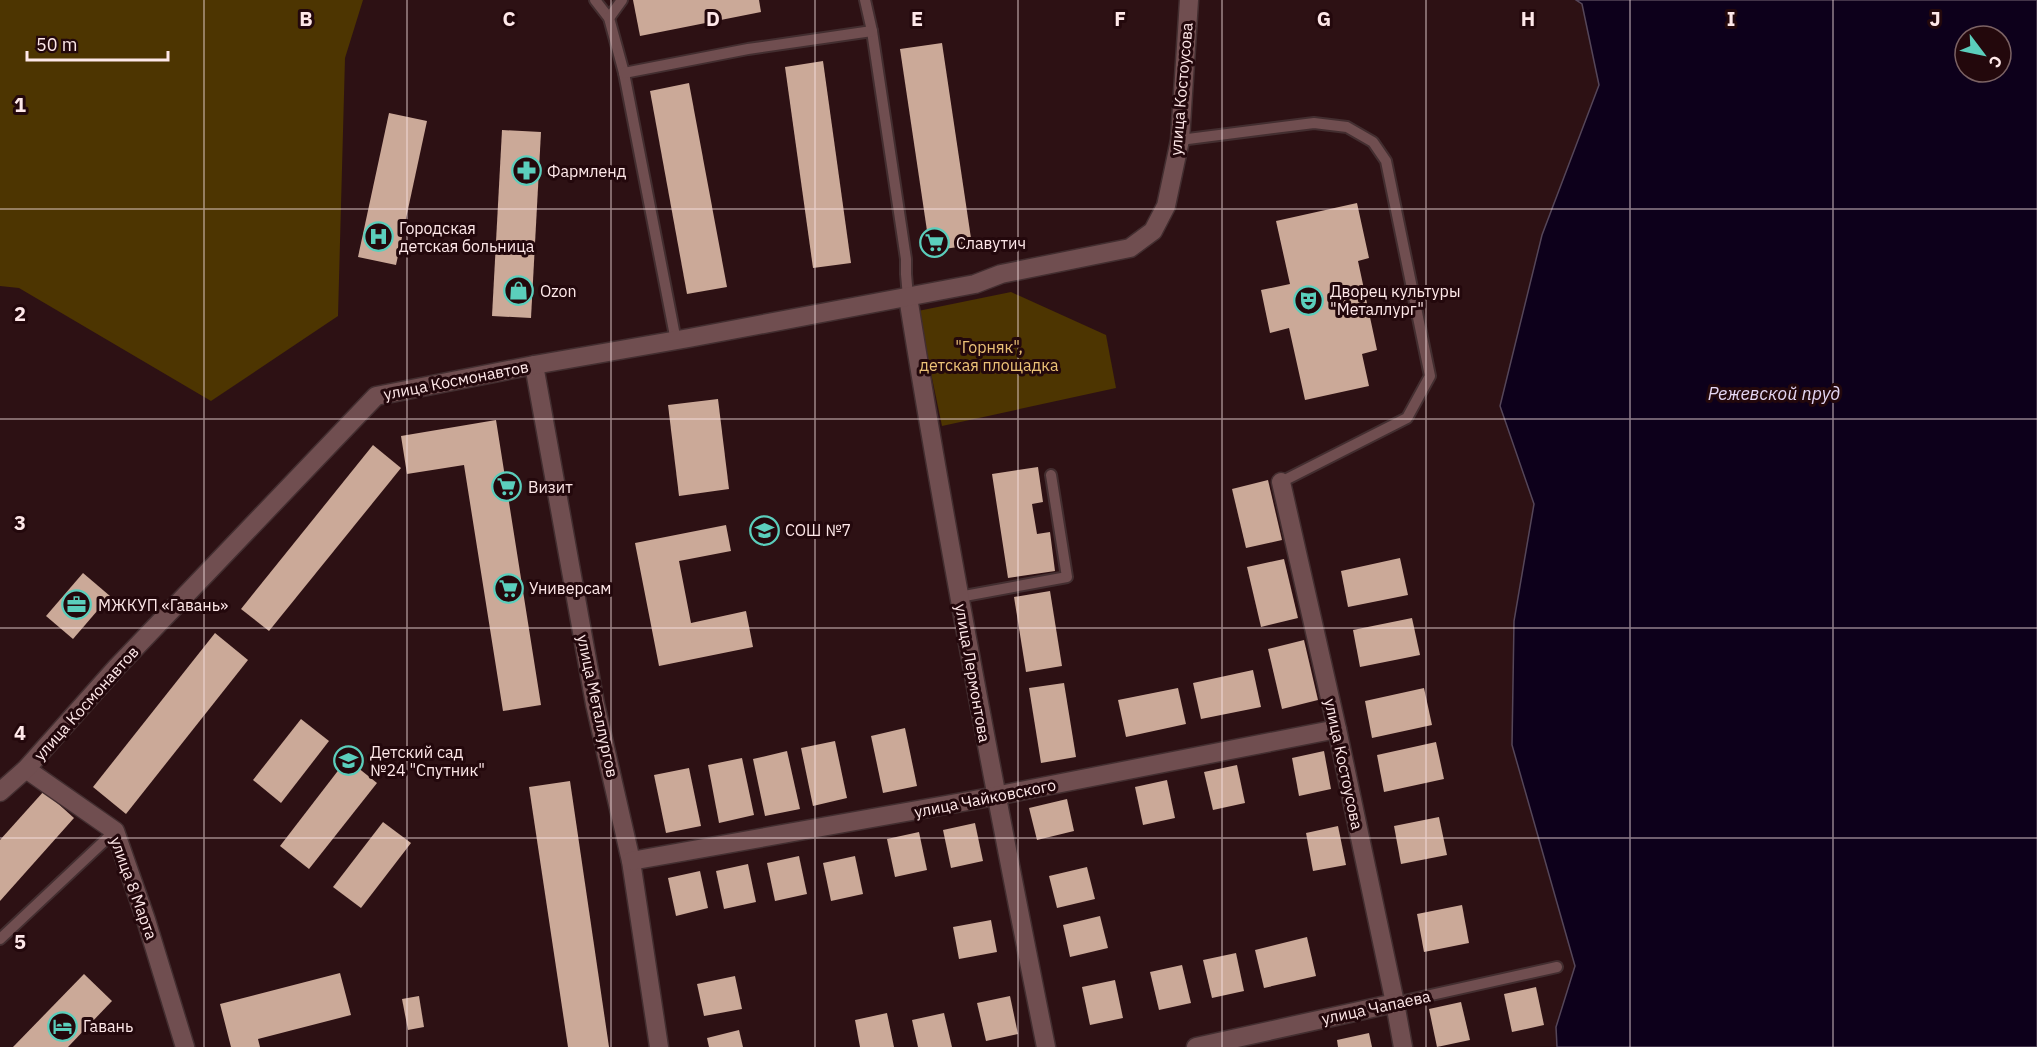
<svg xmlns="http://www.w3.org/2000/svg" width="2037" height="1047" font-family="'IBM Plex Sans',sans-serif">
<rect width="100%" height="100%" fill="#2d1114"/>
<g fill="#4d3501">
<path d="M0,0H363L345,58L338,316L211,401L19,288L0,286Z"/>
<path d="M1011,292L1106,335L1116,388L942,426L918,311Z"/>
</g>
<path fill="#0d001b" stroke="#554659" stroke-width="1.5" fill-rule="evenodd" d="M1576,0H2037V1047H1557L1556,1027L1575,966L1512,745L1514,621L1534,504L1500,406L1542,235L1599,85L1582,4ZM1965,36H2001V72H1965Z"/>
<g fill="#cba998">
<path d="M633,0H759L761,12L640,36Z"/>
<path d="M942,43L972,245L930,251L900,49Z"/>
<path d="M823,61L851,263L813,268L785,67Z"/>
<path d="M689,83L727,287L687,294L650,91Z"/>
<path d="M389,113L427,121L396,265L358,257Z"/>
<path d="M502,130L541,132L531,318L492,316Z"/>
<path d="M1357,203L1369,258L1358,261L1377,350L1362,354L1369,386L1305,400L1289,328L1270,333L1261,290L1290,284L1276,221Z"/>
<path d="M718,399L729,489L679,496L668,405Z"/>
<path d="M496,420L541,705L503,711L464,465L407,474L401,436Z"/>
<path d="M373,445L401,468L269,631L241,609Z"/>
<path d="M1038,467L1043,502L1032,504L1037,534L1050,532L1055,571L1008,578L992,474Z"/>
<path d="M1268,480L1282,540L1246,548L1232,489Z"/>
<path d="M726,525L731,551L679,561L691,623L746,611L753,647L659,666L635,543Z"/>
<path d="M1400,558L1408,595L1348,607L1341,571Z"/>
<path d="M1284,559L1298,618L1261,627L1247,567Z"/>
<path d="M83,573L110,596L73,639L46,616Z"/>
<path d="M1050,591L1062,666L1026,672L1014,597Z"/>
<path d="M1412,618L1420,655L1360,667L1353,630Z"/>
<path d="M215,633L248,660L126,814L93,787Z"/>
<path d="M1304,640L1318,700L1282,709L1268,649Z"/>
<path d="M1253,670L1261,707L1201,719L1193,683Z"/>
<path d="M1064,683L1076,757L1041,763L1029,688Z"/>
<path d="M1178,688L1186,724L1126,737L1118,700Z"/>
<path d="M1424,688L1432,725L1372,738L1365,701Z"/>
<path d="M301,719L329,741L281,803L253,780Z"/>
<path d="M905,728L917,786L883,793L871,736Z"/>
<path d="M835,741L847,798L813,806L801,748Z"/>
<path d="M1436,742L1444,779L1384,792L1377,755Z"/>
<path d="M787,751L800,809L765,816L753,759Z"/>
<path d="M1324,751L1331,789L1299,796L1292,758Z"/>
<path d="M742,758L754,815L719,823L708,765Z"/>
<path d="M347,759L377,783L309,869L280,846Z"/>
<path d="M1237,765L1245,803L1213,810L1204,772Z"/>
<path d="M689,768L701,826L666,833L654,775Z"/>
<path d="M1167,780L1175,818L1143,825L1135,787Z"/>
<path d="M570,781L609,1047H568L529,787Z"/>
<path d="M44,791L74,818L0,901V840Z"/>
<path d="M1067,799L1074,831L1037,840L1029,808Z"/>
<path d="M1439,817L1447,855L1401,864L1394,826Z"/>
<path d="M383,822L411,843L361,908L333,887Z"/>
<path d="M975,823L983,861L951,868L943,830Z"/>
<path d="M1338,826L1346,865L1313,871L1306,833Z"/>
<path d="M919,832L927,870L895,877L887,839Z"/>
<path d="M799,856L807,894L775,901L767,863Z"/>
<path d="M855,856L863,894L831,901L823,863Z"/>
<path d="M748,864L756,902L724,909L716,871Z"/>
<path d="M1087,867L1095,899L1057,908L1049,876Z"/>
<path d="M700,871L708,908L676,916L668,878Z"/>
<path d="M1462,905L1469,943L1424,952L1417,914Z"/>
<path d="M1100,916L1108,948L1070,957L1063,925Z"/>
<path d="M991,920L997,952L959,959L953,927Z"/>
<path d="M1307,937L1316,976L1264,988L1255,950Z"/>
<path d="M1236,953L1244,991L1212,998L1203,960Z"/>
<path d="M1182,965L1191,1003L1159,1010L1150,972Z"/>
<path d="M340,973L351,1015L258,1039L260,1047H231L220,1004Z"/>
<path d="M84,974L112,1001L68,1047H13Z"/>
<path d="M735,976L742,1009L704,1016L697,984Z"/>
<path d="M1115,980L1123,1018L1090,1025L1082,987Z"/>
<path d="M1536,987L1544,1025L1512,1032L1504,994Z"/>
<path d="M419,996L424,1027L408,1030L402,999Z"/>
<path d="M1010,996L1018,1034L986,1041L977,1003Z"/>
<path d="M1461,1002L1470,1040L1437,1047L1429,1009Z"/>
<path d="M887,1013L894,1047H860L855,1020Z"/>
<path d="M944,1013L952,1047H918L912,1020Z"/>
<path d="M739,1030L743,1047H709L707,1038Z"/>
<path d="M1369,1033L1372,1047H1338L1337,1040Z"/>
</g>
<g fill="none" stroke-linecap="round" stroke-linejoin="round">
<defs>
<g id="lane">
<path d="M595,0L609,18L624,73L676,341"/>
<path d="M865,0L872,31L906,259V274L908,297"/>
<path d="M609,18L622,0"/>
<path d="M624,73L748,49L872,31"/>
<path d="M1180,140L1314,123L1347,127L1373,142L1386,161L1430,376L1407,418L1281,482"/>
<path d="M959,597L1067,577L1051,475"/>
<path d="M0,939L115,831"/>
<path d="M1395,1003L1557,967"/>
</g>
<g id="street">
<path d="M908,297C948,548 996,798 1046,1047"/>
<path d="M534,365L595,704L631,861L659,1047"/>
<path d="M1281,482L1337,729L1395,1003"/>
<path d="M26,769L115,831L146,920L185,1047"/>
<path d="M0,792L26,769L116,668L376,396L534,365L689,338L975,284L1001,274L1130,248L1153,231L1166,206L1180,140L1189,0"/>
<path d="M631,861L985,798L1337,729"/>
</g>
<path id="secondary" d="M1196,1047L1395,1003L1403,1047"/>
</defs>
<use href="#lane" stroke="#432e30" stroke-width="14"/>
<use href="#street" stroke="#432e30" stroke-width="21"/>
<use href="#secondary" stroke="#432e30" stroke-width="21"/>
<use href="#lane" stroke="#704e50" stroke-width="10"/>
<use href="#street" stroke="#704e50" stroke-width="18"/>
<use href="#secondary" stroke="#704e50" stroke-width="18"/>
</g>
<path fill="none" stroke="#fee8e9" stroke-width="1.5" stroke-opacity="0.55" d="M204,0V1047M407,0V1047M611,0V1047M815,0V1047M1018,0V1047M1222,0V1047M1426,0V1047M1630,0V1047M1833,0V1047M0,209H2037M0,419H2037M0,628H2037M0,838H2037"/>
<defs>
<symbol id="pharmacy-ring" viewBox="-11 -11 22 22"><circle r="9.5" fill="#23080c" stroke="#5bcebc" stroke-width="1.5"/><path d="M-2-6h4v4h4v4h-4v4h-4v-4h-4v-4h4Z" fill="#5bcebc"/></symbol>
<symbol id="hospital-ring" viewBox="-11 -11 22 22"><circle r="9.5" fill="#23080c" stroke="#5bcebc" stroke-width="1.5"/><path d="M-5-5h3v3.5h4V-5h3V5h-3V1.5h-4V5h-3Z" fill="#5bcebc"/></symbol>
<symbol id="supermarket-ring" viewBox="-11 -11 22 22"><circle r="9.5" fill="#23080c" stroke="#5bcebc" stroke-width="1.5"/><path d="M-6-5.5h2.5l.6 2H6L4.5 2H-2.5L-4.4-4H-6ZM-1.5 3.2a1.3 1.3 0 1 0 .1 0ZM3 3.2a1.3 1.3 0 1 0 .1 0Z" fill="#5bcebc"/></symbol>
<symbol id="shop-ring" viewBox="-11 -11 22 22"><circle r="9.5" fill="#23080c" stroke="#5bcebc" stroke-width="1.5"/><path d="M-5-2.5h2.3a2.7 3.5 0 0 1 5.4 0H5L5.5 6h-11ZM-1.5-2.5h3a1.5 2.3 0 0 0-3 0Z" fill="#5bcebc"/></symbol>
<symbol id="theatre-ring" viewBox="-11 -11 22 22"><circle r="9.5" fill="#23080c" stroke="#5bcebc" stroke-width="1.5"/><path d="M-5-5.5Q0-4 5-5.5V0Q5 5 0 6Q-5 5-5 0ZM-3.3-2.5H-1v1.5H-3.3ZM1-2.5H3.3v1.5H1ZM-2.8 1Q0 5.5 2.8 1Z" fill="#5bcebc"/></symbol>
<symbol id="school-ring" viewBox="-11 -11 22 22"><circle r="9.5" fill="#23080c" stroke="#5bcebc" stroke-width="1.5"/><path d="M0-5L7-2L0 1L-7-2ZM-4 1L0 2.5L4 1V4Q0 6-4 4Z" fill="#5bcebc"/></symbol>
<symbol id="office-ring" viewBox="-11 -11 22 22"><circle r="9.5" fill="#23080c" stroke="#5bcebc" stroke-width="1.5"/><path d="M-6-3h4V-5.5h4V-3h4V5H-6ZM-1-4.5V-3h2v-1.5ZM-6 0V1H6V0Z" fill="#5bcebc"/></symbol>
<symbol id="hotel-ring" viewBox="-11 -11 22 22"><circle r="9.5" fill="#23080c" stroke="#5bcebc" stroke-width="1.5"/><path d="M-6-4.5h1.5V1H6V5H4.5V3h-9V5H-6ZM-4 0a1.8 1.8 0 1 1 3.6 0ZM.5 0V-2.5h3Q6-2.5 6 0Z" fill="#5bcebc"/></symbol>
</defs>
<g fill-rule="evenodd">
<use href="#pharmacy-ring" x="510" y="154" width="33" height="33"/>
<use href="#hospital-ring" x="362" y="220" width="33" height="33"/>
<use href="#supermarket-ring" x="918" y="226" width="33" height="33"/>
<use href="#shop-ring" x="502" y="274" width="33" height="33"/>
<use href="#theatre-ring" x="1292" y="284" width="33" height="33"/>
<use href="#supermarket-ring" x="490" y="470" width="33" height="33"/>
<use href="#school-ring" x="748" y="514" width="33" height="33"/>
<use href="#supermarket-ring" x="492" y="572" width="33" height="33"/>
<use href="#office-ring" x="60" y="588" width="33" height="33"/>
<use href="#school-ring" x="332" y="744" width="33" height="33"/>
<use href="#hotel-ring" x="46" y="1010" width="33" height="33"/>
</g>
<g text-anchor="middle" stroke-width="6" stroke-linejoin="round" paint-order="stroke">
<g font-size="16" fill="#fee8e9" stroke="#23080c">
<text transform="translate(1181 89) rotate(-85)" y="6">улица Костоусова</text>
<text transform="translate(456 380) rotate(-11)" y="6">улица Космонавтов</text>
<text transform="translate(973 673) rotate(80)" y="6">улица Лермонтова</text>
<text transform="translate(86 703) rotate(-48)" y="6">улица Космонавтов</text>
<text transform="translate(598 706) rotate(78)" y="6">улица Металлургов</text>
<text transform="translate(1344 764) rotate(78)" y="6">улица Костоусова</text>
<text transform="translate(985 798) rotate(-11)" y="6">улица Чайковского</text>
<text transform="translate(134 888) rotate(70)" y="6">улица 8 Марта</text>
<text transform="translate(1376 1007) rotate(-12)" y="6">улица Чапаева</text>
</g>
<g font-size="16" fill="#fee8e9" stroke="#23080c" text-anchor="start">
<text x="547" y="177">Фармленд</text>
<text x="399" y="234">Городская<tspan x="399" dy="18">детская больница</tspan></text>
<text x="956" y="249">Славутич</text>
<text x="540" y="297">Ozon</text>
<text x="1330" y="297">Дворец культуры<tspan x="1330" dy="18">"Металлург"</tspan></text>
<text x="528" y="493">Визит</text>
<text x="785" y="536">СОШ №7</text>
<text x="529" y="594">Универсам</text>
<text x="98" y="611">МЖКУП «Гавань»</text>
<text x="370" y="758">Детский сад<tspan x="370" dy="18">№24 "Спутник"</tspan></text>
<text x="83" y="1032">Гавань</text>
</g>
<g font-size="16" fill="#ecc277" stroke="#23080c">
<text x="989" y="353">"Горняк",<tspan x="989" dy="18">детская площадка</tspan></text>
</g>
<g font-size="18" font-style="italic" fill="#e5d7f4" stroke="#23080c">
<text x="1774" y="400">Режевской пруд</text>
</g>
</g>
<g font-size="20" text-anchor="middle" font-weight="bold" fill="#fee8e9" stroke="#23080c" stroke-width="6" stroke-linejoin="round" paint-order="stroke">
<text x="306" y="26">B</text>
<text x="509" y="26">C</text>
<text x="713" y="26">D</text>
<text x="917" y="26">E</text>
<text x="1120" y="26">F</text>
<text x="1324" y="26">G</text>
<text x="1528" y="26">H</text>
<text x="1731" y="26">I</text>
<text x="1935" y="26">J</text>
<text x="20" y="112">1</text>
<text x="20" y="321">2</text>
<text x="20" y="530">3</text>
<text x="20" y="740">4</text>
<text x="20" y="949">5</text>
</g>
<g transform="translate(1983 54) rotate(122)"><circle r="28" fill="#23080c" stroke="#7b6264" stroke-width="1.5"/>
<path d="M0-4.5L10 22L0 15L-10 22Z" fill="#5bcebc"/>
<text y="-9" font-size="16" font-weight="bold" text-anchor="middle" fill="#fee8e9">С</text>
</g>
<path d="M27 51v9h141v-9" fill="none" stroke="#fee8e9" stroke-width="3"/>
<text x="36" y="51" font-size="18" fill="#fee8e9" stroke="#23080c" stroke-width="4.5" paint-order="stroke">50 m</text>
</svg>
